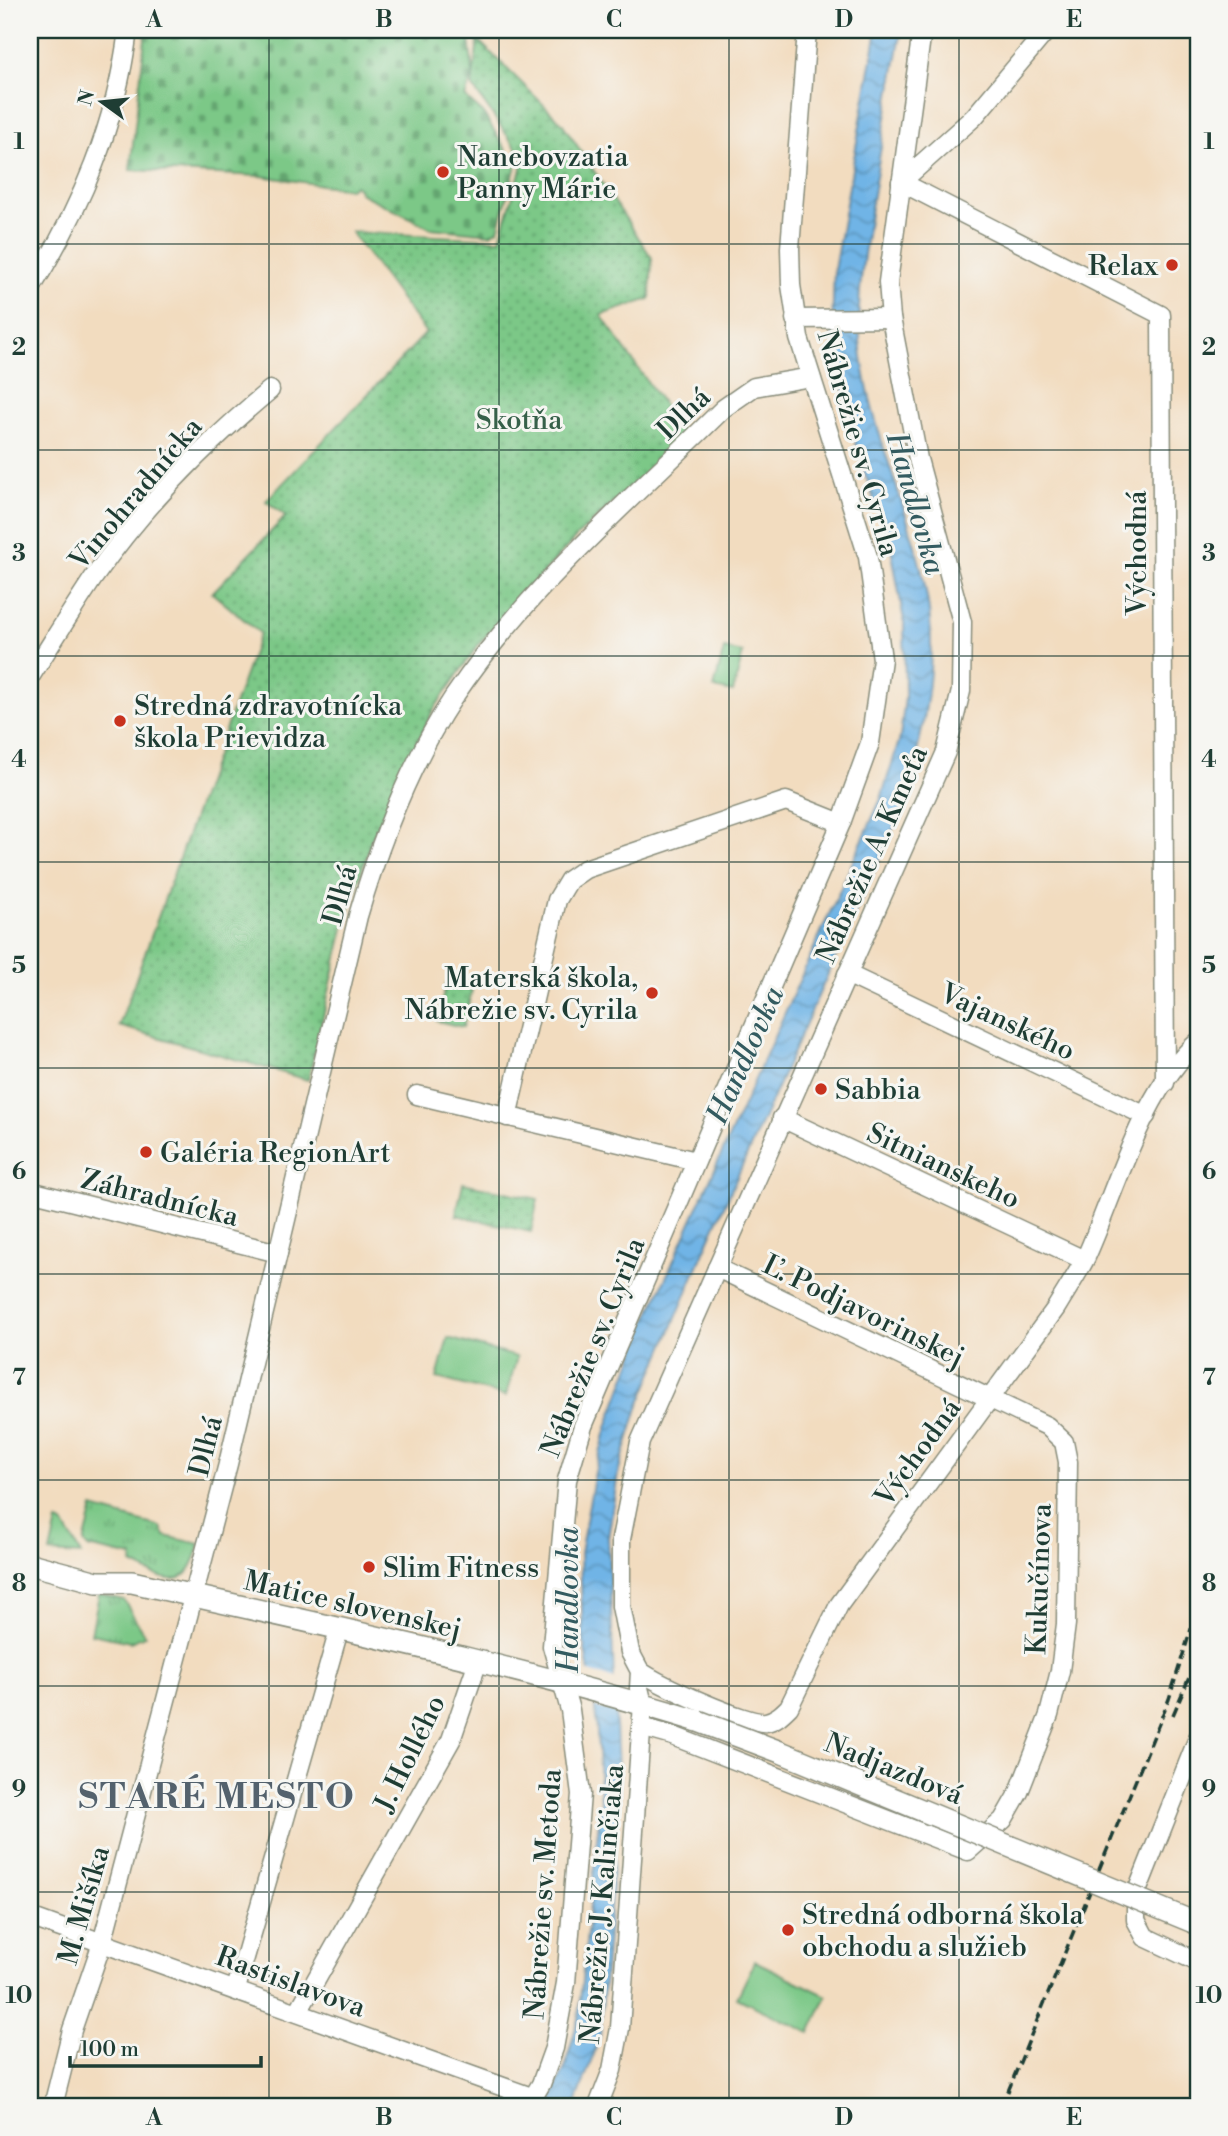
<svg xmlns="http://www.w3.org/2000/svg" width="1228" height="2136" font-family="'Libre Bodoni',serif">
<defs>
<pattern id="grass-tufts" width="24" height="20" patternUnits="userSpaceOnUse" patternTransform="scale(1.75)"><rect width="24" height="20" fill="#7bc887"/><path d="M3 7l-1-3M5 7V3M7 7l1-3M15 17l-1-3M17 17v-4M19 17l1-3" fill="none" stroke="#64a46f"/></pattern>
<pattern id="cemetery-stones" width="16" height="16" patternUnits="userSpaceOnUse" patternTransform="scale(1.75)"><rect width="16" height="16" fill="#7bc887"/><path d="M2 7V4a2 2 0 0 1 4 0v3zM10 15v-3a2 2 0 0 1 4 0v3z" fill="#64a46f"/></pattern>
<pattern id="park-dots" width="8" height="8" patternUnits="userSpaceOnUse" patternTransform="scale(1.75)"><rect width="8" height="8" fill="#7bc887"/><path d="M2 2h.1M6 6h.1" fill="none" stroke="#64a46f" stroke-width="1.8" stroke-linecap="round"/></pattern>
<pattern id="water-waves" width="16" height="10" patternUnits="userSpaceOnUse" patternTransform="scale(1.75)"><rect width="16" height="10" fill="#70b4e6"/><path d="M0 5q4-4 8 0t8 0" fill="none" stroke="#5b94bb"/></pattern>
</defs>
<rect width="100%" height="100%" fill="#f6f6f2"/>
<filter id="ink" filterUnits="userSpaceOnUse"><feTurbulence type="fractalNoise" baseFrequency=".0143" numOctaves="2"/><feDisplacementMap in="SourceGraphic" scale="14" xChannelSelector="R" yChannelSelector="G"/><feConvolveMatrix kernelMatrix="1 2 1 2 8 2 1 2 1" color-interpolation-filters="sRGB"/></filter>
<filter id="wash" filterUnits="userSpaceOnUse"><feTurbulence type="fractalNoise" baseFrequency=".00686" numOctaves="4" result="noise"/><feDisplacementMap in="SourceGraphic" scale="28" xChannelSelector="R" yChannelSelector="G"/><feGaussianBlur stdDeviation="1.57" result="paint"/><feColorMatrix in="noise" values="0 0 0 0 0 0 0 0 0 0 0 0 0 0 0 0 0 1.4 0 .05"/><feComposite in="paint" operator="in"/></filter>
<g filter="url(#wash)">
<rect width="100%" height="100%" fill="#f2dcbf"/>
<g fill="url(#grass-tufts)" stroke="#4d825e" stroke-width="2">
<path d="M93,1508L161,1527L165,1536L200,1544C187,1592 169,1583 132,1564L133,1557L87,1547L84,1543Z"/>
<path d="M57,1522L63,1523L81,1555L50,1553Z"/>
<path d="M99,1594L124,1600L145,1636L130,1642L91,1634Z"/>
</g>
<path fill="url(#cemetery-stones)" stroke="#4d825e" stroke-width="2" d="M146,30H468L473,74L465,97L483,113L516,166L498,230L490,234L430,228L362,194L355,185L350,189L261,176L130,170Z"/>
<g fill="url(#park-dots)" stroke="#4d825e" stroke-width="2">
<path d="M478,40L562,123L652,258L650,299L601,315L686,437L576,537L481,641L432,712L372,838L345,924L308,1080L119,1026L260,633L212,593L286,516L266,501L426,333L351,232L500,239L524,159L472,86Z"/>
<path d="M446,984L472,990L463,1027L437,1021Z"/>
<path d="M463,1183L538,1199L531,1232L456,1215Z"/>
</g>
<g fill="#7bc887" stroke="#4d825e" stroke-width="2">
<path d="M724,649L743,653L733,692L714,688Z"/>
<path d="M448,1338L517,1357L506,1396L437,1378Z"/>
<path d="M755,1961L827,1996L810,2033L737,1998Z"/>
</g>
<path fill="url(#water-waves)" stroke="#48788d" stroke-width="2" d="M877,30H902C890,91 880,152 870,213C865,250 858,287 859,324C862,418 911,505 927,597C939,665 922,736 905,802L708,1242L638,1408L618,1473L608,1538L619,1794L600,2036L575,2106H548L565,2068L578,2019L601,1801L596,1716L583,1637L580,1553L595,1472L607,1427L646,1322L881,799L900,738L905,697L904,621L892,553L857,450L832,334L834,270Z"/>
<path fill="#f2dcbf" d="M585,1671L619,1680L620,1713L591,1706Z"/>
</g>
<g filter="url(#ink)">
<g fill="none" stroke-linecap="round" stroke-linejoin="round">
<defs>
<g id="minor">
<path d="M901,182L1161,315L1165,1083"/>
<path d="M901,182L974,117L1047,30"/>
<path d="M30,290C81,208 116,126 128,30"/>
<path d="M795,319L891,318"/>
<path d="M30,677C51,644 72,610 94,577C143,507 204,445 270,390"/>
<path d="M847,974L1146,1116"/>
<path d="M417,1095L696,1161"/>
<path d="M507,1117L557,900L569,880L585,869L786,801L841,823"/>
<path d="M782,1118L1084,1260"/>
<path d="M30,1191L278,1253"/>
<path d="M640,1671C658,1684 747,1725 766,1722C776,1720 782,1714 789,1707L839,1605L1056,1308C1066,1291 1077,1275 1086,1257C1116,1191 1142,1090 1198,1042"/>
<path d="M641,1727L673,1736L968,1851L1003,1820L1019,1792L1049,1715L1060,1671L1066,1624L1068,1462L1064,1442L1047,1426L717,1268"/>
<path d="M1198,1738L1136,1894V1920L1145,1937L1198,1962"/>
<path d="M30,1917L534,2098"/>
<path d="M236,1989L339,1630"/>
<path d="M298,2012L451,1740L478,1661"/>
<path d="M53,2106L72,2030L102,1943L228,1464L358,916C380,841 410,763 453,698C527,588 631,500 724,408L754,387L811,377"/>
<path d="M528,2106L541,2084L554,2048L566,1983L581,1794L570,1710L552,1646L567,1480L583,1426L841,823L870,743L882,659L868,557L799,338L791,285L790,248L807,30"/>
<path d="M598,2106L612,2070L620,2028L643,1704L639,1688L640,1671L630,1652L621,1606V1539L640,1442L946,752L961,691L962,622L918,459L891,318L888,282L922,30"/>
</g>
<path id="major" d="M30,1564L97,1582H132C321,1625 512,1664 698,1721"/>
</defs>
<use href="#minor" stroke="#888c7a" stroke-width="21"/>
<use href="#major" stroke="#888c7a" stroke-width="24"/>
<use href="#minor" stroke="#fff" stroke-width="18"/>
<use href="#major" stroke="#fff" stroke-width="21"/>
<g stroke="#1f3d34" stroke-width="3.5" stroke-dasharray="10 5" stroke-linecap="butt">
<path d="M1173,1715L1198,1657"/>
<path d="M1002,2106L1169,1699L1198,1607"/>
</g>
<defs>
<path id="major-bridge" d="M698,1721L783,1753L1198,1924"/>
</defs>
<use href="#major-bridge" stroke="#888c7a" stroke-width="24" stroke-linecap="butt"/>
<use href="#major-bridge" stroke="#fff" stroke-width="21"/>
</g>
</g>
<path fill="none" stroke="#1f3d34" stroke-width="2" stroke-opacity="0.55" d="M269,30V2106M499,30V2106M729,30V2106M959,30V2106M30,244H1198M30,450H1198M30,656H1198M30,862H1198M30,1068H1198M30,1274H1198M30,1480H1198M30,1686H1198M30,1892H1198"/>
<g fill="#c8321e" stroke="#f6f6f2" stroke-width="2.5">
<circle cx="443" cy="172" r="7"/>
<circle cx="1172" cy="265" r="7"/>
<circle cx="120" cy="721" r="7"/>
<circle cx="652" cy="993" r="7"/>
<circle cx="821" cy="1089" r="7"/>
<circle cx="146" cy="1152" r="7"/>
<circle cx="369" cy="1567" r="7"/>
<circle cx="788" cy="1930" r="7"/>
</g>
<g text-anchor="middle" stroke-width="6" stroke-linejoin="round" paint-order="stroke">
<g font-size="28" fill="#1f3d34" stroke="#f6f6f2" text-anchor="start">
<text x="457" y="166">Nanebovzatia<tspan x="457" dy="32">Panny Márie</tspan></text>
<text x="1158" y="275" text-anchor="end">Relax</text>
<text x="134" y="715">Stredná zdravotnícka<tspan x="134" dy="32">škola Prievidza</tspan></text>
<text x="638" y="987" text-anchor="end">Materská škola,<tspan x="638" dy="32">Nábrežie sv. Cyrila</tspan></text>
<text x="835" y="1099">Sabbia</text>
<text x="160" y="1162">Galéria RegionArt</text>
<text x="383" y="1577">Slim Fitness</text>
<text x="802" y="1924">Stredná odborná škola<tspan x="802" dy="32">obchodu a služieb</tspan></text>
</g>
<g font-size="28" fill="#1f3d34" stroke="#f6f6f2">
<text transform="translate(683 413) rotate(-44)" y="10">Dlhá</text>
<text transform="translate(859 443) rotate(74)" y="10">Nábrežie sv. Cyrila</text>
<text transform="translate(135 493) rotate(-50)" y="10">Vinohradnícka</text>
<text transform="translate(1136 553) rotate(-90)" y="10">Východná</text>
<text transform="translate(871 854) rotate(-66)" y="10">Nábrežie A. Kmeťa</text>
<text transform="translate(339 895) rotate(-74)" y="10">Dlhá</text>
<text transform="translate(1008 1021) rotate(25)" y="10">Vajanského</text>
<text transform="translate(944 1165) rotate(25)" y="10">Sitnianskeho</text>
<text transform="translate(160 1197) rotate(14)" y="10">Záhradnícka</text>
<text transform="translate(864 1310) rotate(26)" y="10">Ľ. Podjavorinskej</text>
<text transform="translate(592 1347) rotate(-68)" y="10">Nábrežie sv. Cyrila</text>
<text transform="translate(205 1446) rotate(-76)" y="10">Dlhá</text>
<text transform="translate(917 1452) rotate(-54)" y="10">Východná</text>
<text transform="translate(1038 1579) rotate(-88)" y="10">Kukučínova</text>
<text transform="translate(353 1604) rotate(13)" y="10">Matice slovenskej</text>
<text transform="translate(409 1753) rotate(-64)" y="10">J. Hollého</text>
<text transform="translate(894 1768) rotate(22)" y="10">Nadjazdová</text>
<text transform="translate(542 1894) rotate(-86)" y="10">Nábrežie sv. Metoda</text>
<text transform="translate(601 1904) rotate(-85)" y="10">Nábrežie J. Kalinčiaka</text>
<text transform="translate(83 1905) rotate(-74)" y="10">M. Mišíka</text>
<text transform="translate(291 1981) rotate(20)" y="10">Rastislavova</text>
</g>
<g font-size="28" fill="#366049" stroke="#f6f6f2">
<text x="519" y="429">Skotňa</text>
</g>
<g font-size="30" font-style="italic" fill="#335b60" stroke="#f6f6f2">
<text transform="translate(916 503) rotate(74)" y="10">Handlovka</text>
<text transform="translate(745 1055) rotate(-66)" y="10">Handlovka</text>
<text transform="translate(568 1600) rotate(-90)" y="10">Handlovka</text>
</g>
<g font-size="35" font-weight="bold" letter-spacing="2" fill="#54626d" stroke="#f6f6f2">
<text x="217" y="1808">STARÉ MESTO</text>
</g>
</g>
<rect width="1228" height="2136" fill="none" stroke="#f6f6f2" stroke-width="77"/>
<g transform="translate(102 102) rotate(285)" stroke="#f6f6f2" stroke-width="5" paint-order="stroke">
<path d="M0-5L12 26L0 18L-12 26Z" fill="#1f3d34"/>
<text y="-10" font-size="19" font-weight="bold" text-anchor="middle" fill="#1f3d34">N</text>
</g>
<path d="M70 2056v10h191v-10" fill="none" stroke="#1f3d34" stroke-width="3.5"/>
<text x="80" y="2056" font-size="21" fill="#1f3d34" stroke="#f6f6f2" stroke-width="5" paint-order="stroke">100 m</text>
<rect x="38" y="38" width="1152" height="2060" fill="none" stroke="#1f3d34" stroke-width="2.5"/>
<g font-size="23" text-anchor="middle" font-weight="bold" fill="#1f3d34">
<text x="154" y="27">A</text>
<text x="384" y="27">B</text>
<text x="614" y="27">C</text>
<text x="844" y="27">D</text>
<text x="1074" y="27">E</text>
<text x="19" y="149">1</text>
<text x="1209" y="149">1</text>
<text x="19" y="355">2</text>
<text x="1209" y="355">2</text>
<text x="19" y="561">3</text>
<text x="1209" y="561">3</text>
<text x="19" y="767">4</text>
<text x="1209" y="767">4</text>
<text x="19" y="973">5</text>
<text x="1209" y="973">5</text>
<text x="19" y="1179">6</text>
<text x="1209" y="1179">6</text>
<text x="19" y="1385">7</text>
<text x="1209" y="1385">7</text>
<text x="19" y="1591">8</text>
<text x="1209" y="1591">8</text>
<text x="19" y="1797">9</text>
<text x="1209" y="1797">9</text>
<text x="19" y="2003">10</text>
<text x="1209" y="2003">10</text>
<text x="154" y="2125">A</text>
<text x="384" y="2125">B</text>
<text x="614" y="2125">C</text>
<text x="844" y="2125">D</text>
<text x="1074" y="2125">E</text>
</g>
</svg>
